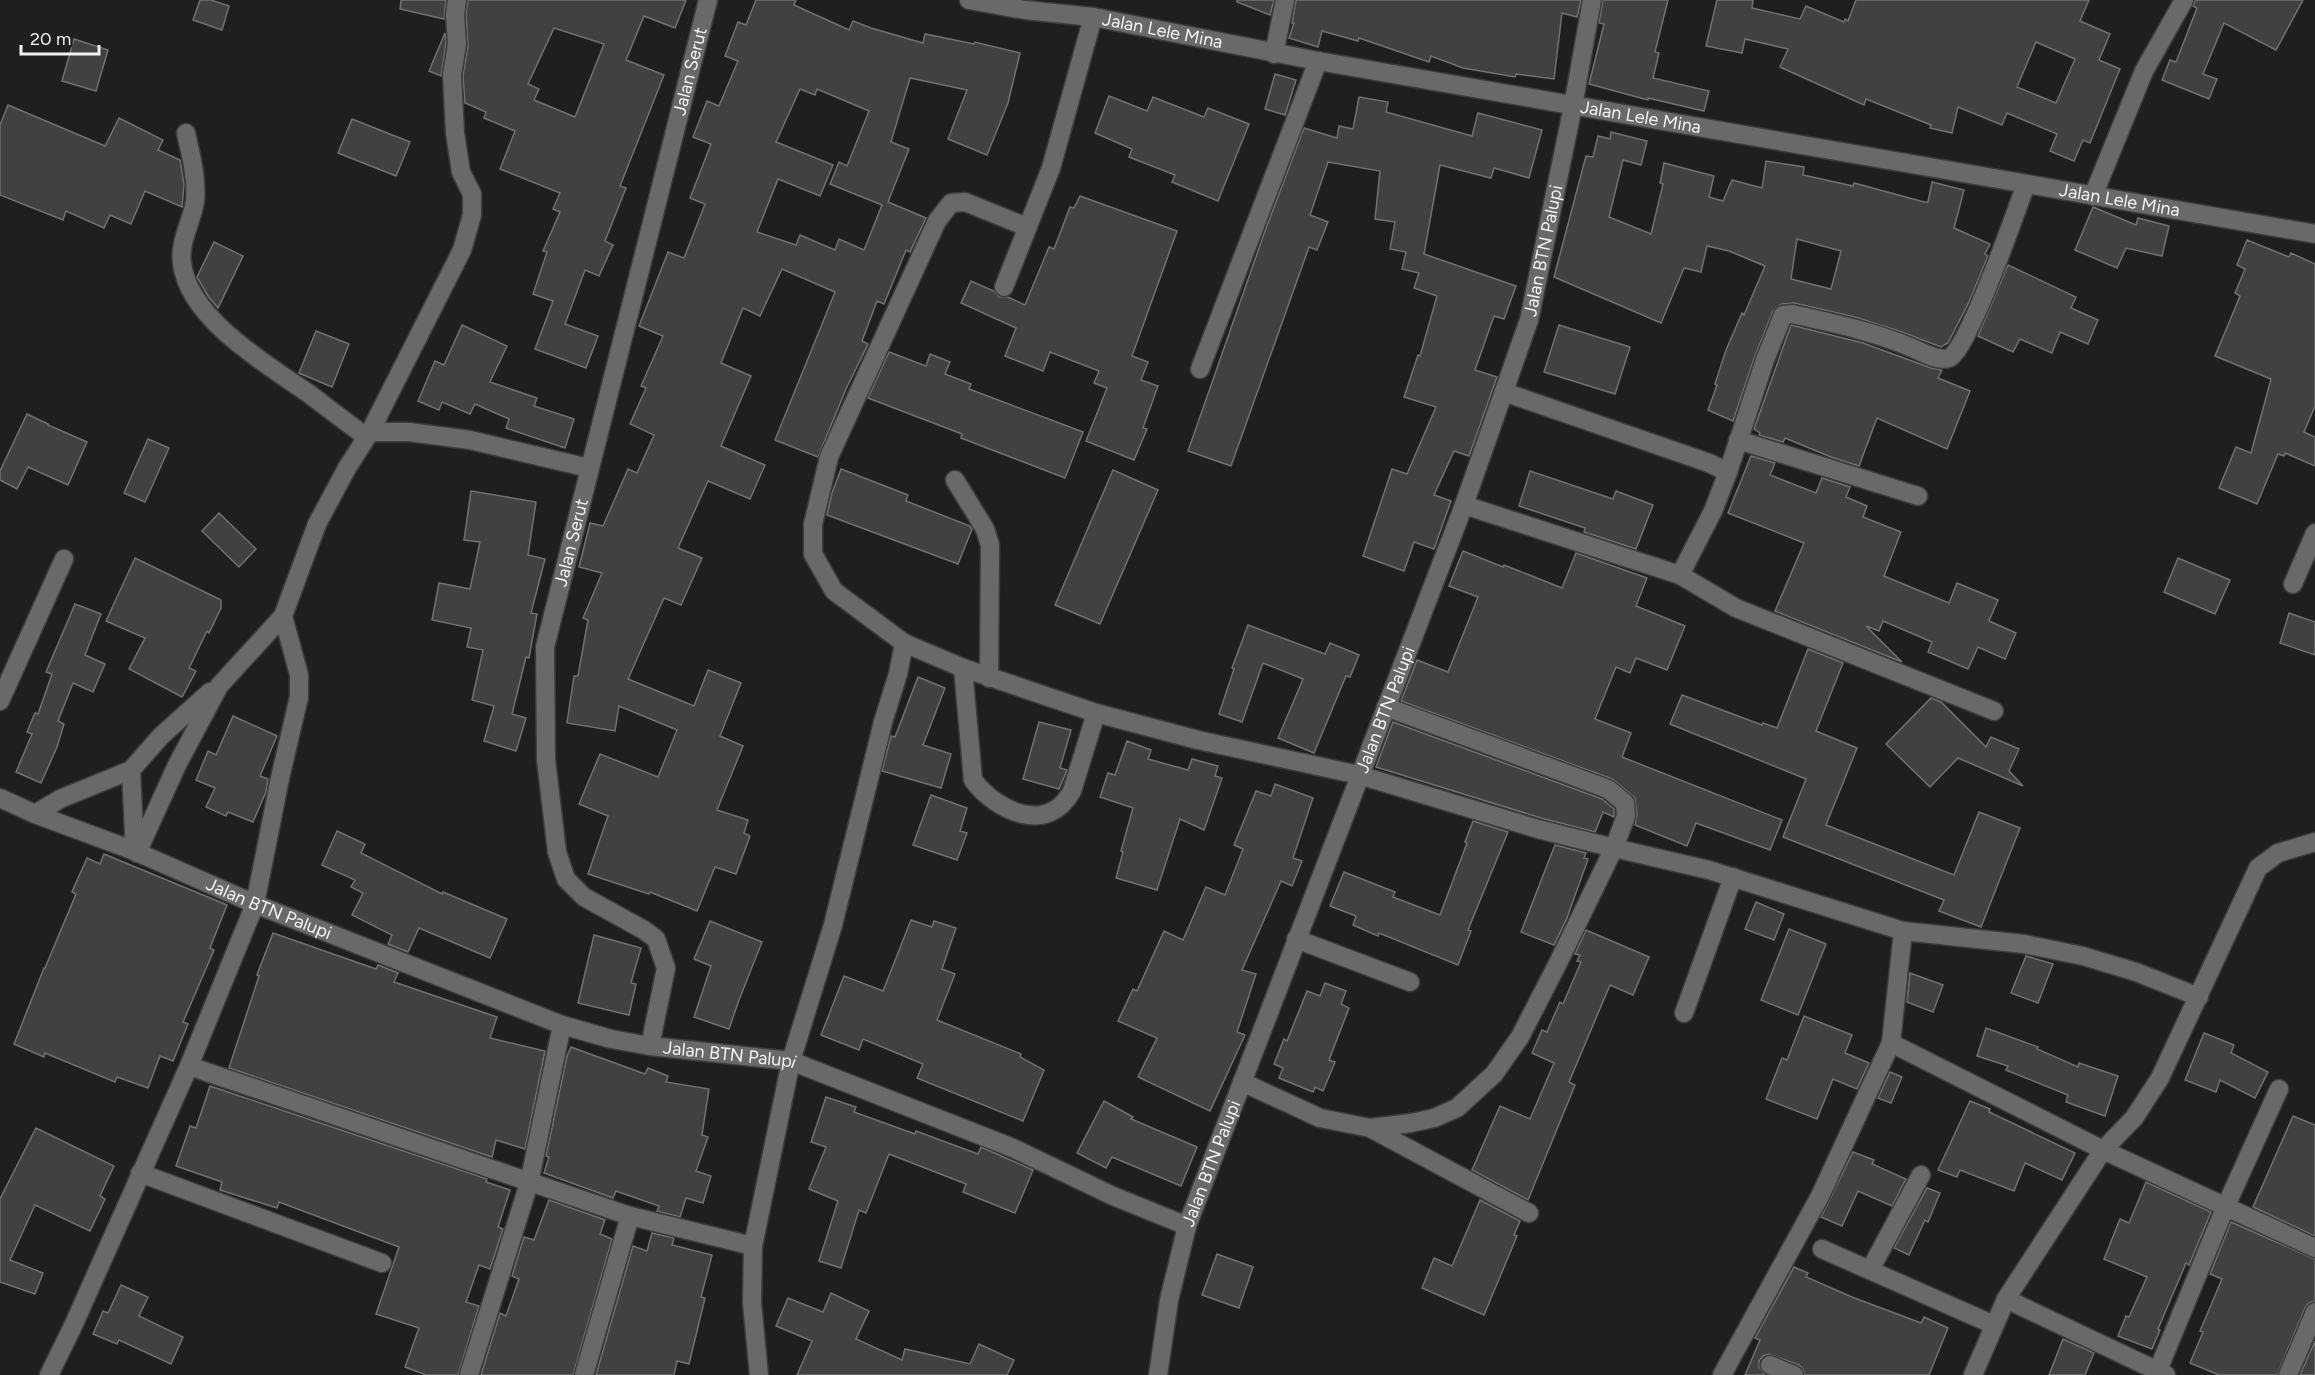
<svg xmlns="http://www.w3.org/2000/svg" width="2315" height="1375" font-family="Figtree,sans-serif">
<rect width="100%" height="100%" fill="#1f1f21"/>
<g fill="#424041" stroke="#737072" stroke-width="1.5" fill-rule="evenodd">
<path d="M200,0H211L229,6L222,30L193,20Z"/>
<path d="M401,0H446L444,19L400,9Z"/>
<path d="M468,0H686L675,28L644,16L626,60L664,75L620,186L626,188L605,241L613,245L599,276L585,270L565,324L598,336L586,368L535,349L553,301L533,294L547,252L543,251L560,212L553,209L560,193L500,169L515,131L484,118L486,112L465,103L463,76L468,46L466,15ZM554,28L604,44L575,117L534,100L539,89L528,84Z"/>
<path d="M756,0H796L794,5L849,30L853,21L871,28L923,43L925,34L974,44L975,42L1020,53L1008,103L987,155L948,139L967,90L910,78L891,142L909,149L888,202L926,218L910,252L906,250L884,304L877,301L862,341L868,344L846,389L818,457L775,440L835,292L782,269L760,316L743,308L721,363L751,376L721,446L765,465L750,499L708,481L678,548L702,558L681,605L664,598L628,679L694,706L708,670L741,683L720,736L743,746L717,810L748,820L744,833L750,836L736,874L715,867L697,911L650,892L649,894L588,874L608,816L579,804L600,754L658,777L677,730L619,706L615,731L567,723L574,676H578L588,620L583,618L602,573L579,567L590,523L603,526L628,469L637,473L654,435L630,424L646,388L641,386L663,336L639,326L668,252L684,258L705,204L690,198L711,144L693,137L707,101L719,106L738,61L725,56L738,22L746,25ZM800,89L815,95L817,89L869,111L847,166L839,162L830,184L882,205L864,250L839,239L835,250L800,235L796,245L757,232L778,179L820,196L833,165L776,142Z"/>
<path d="M1237,0H1274L1270,15L1237,2Z"/>
<path d="M1296,0H1581L1577,17L1562,13L1554,79L1516,74L1515,77L1463,68L1431,56L1429,62L1359,38L1358,41L1322,31L1318,47L1289,38L1294,23H1292Z"/>
<path d="M1603,0H1668L1655,52L1659,53L1653,78L1709,91L1704,111L1648,98V100L1589,84L1604,24L1599,23Z"/>
<path d="M1717,0H1753L1752,8L1800,19L1806,6L1844,22L1845,19L1848,21L1856,0H2089L2080,21L2110,34L2099,60L2120,69L2090,143L2083,140L2074,161L2050,151L2057,134L2007,113L2002,125L1958,107L1952,133L1930,128L1931,125L1866,99L1864,105L1780,67L1788,49L1745,39L1742,53L1706,46ZM2036,42L2075,59L2056,103L2017,87Z"/>
<path d="M2195,0H2303L2276,50L2224,23L2203,74L2217,79L2209,99L2162,80L2170,60L2176,62L2197,8L2193,6Z"/>
<path d="M445,33L446,43L441,76L429,71Z"/>
<path d="M74,39L108,50L96,91L62,81Z"/>
<path d="M1275,74L1296,80L1285,115L1265,109Z"/>
<path d="M1109,96L1147,111L1153,97L1204,117L1208,108L1249,124L1218,201L1172,182L1175,175L1129,157L1132,149L1095,133Z"/>
<path d="M1359,97L1388,102L1386,112L1472,136L1478,113L1542,130L1529,178L1494,168L1491,178L1440,165L1424,254L1516,286L1504,319L1494,316L1475,370L1497,377L1469,456L1454,451L1434,495L1451,501L1434,549L1414,542L1404,571L1363,556L1392,469L1407,474L1436,407L1404,397L1418,355L1420,356L1437,296L1414,288L1419,273L1402,269L1406,252L1390,249L1395,222L1375,219L1380,171L1328,162L1310,215L1328,222L1317,250L1309,247L1231,466L1188,451L1265,231L1304,128L1337,138L1339,126L1353,129Z"/>
<path d="M8,105L105,146L119,118L163,140L158,150L180,160L184,184L182,207L145,191L131,224L110,215L104,228L66,211L63,220L0,195V125Z"/>
<path d="M352,119L410,142L396,176L338,153Z"/>
<path d="M1611,132L1647,141L1641,165L1623,160L1609,217L1651,234L1663,184L1660,183L1664,163L1714,176L1709,197L1723,201L1732,180L1762,188L1766,161L1804,167L1803,175L1853,186L1854,183L1924,202H1928L1932,182L1964,190L1954,228L1990,244L1985,254L1988,256L1969,302L1948,343L1941,347L1899,331L1855,317L1794,303L1781,304L1773,311L1755,356L1733,421L1708,410L1717,385L1715,384L1726,350L1742,313L1744,315L1765,266L1729,251L1707,246L1701,272L1684,268L1661,323L1554,277L1586,156L1593,157L1598,136L1610,139ZM1797,239L1841,251L1831,289L1791,279Z"/>
<path d="M1080,196L1177,231L1132,356L1148,362L1141,380L1158,386L1143,428L1147,429L1134,460L1086,441L1107,388L1094,383L1099,371L1050,352L1043,371L1005,356L1016,328L961,303L971,281L994,291L999,297H1008L1025,305L1049,247L1054,249L1070,207L1074,208Z"/>
<path d="M2093,207L2136,225L2138,218L2169,226L2162,256L2126,248L2117,268L2075,250Z"/>
<path d="M2247,240L2289,257L2291,253L2315,264V406L2304,432L2315,437V466L2285,453L2284,456L2278,454L2257,504L2219,488L2236,447L2251,453L2271,379L2215,356L2240,296L2235,293L2245,269L2237,265Z"/>
<path d="M214,242L243,256L218,308L208,296L197,277Z"/>
<path d="M2008,265L2076,297L2071,308L2098,320L2088,344L2060,332L2052,353L2020,339L2013,352L1978,336Z"/>
<path d="M462,325L507,346L490,382L537,398L534,406L574,419L565,448L506,428L509,419L475,404L470,414L442,402L439,410L418,401L435,361L444,365Z"/>
<path d="M1559,325L1630,347L1615,394L1544,372Z"/>
<path d="M1791,325L1863,343L1931,368L1942,370L1938,378L1970,391L1947,449L1877,418L1859,466L1831,457L1785,438L1783,442L1759,435L1760,433L1754,429Z"/>
<path d="M316,331L349,344L332,387L299,373Z"/>
<path d="M889,352L926,366L930,354L950,362L945,374L971,384L969,389L1083,432L1065,478L961,438L962,434L868,398Z"/>
<path d="M27,414L48,424V425L87,442L68,485L28,467L17,489L0,480V471Z"/>
<path d="M148,439L169,448L145,502L124,493Z"/>
<path d="M1751,456L1775,463L1770,475L1816,493L1822,478L1850,487L1846,497L1867,506L1863,517L1901,532L1884,576L1949,603L1957,583L1998,600L1989,621L2016,633L2005,659L1978,647L1968,669L1928,652L1932,642L1883,621L1879,631L1866,626L1902,662L1775,611L1804,543L1728,513Z"/>
<path d="M841,469L908,495L906,501L970,526L972,529L958,564L827,515L832,493Z"/>
<path d="M1113,470L1158,490L1100,624L1055,605Z"/>
<path d="M1530,471L1613,499L1616,491L1653,505L1636,549L1584,532L1585,528L1519,506Z"/>
<path d="M471,491L536,502L528,555L545,559L531,613L537,614L529,658L526,657L512,714L526,718L516,751L484,741L494,706L472,700L483,650L467,647L471,628L432,620L439,583L470,589L480,542L464,540Z"/>
<path d="M219,513L256,549L239,567L202,531Z"/>
<path d="M1463,551L1503,567L1504,565L1562,588L1576,553L1647,578L1636,606L1685,626L1667,670L1636,658L1630,673L1616,667L1595,719L1631,733L1622,757L1782,820L1770,850L1696,823L1687,846L1635,825L1637,815L1635,798L1612,779L1401,701L1417,660L1448,672L1478,597L1449,586Z"/>
<path d="M135,558L221,600V608L209,633L207,631L189,668L196,671L182,697L129,669L145,638L106,621Z"/>
<path d="M2178,558L2230,580L2215,614L2164,592Z"/>
<path d="M75,604L101,614L85,655L105,664L93,692L73,683L58,721L64,724L57,747L41,783L16,772L32,734L27,732L35,713L38,714L52,674L46,672Z"/>
<path d="M2289,613L2315,622V655L2280,643Z"/>
<path d="M1248,625L1325,654L1330,643L1359,655L1350,677L1346,676L1314,753L1278,738L1303,679L1263,663L1242,722L1219,714L1234,669L1232,668Z"/>
<path d="M1808,649L1843,663L1816,731L1857,748L1826,825L1954,875L1979,812L2020,828L1981,927L1939,911L1944,900L1783,837L1806,779L1670,724L1682,695L1762,725L1763,723L1777,728Z"/>
<path d="M918,677L945,688L923,745L951,754L941,788L882,771L891,736L895,737Z"/>
<path d="M1931,698L1941,702L1986,747L1991,737L2019,749L2009,771L2023,786L1958,758L1930,787L1886,744Z"/>
<path d="M233,716L277,736L260,776L268,779L266,792L253,822L228,812L226,816L206,807L215,788L196,780L208,751L216,755Z"/>
<path d="M1039,722L1071,730L1060,768L1067,770L1059,789L1023,779Z"/>
<path d="M1393,722L1602,799L1614,809V817L1603,812L1595,832L1541,818L1376,767Z"/>
<path d="M1127,741L1151,750L1148,759L1188,770L1192,759L1218,766L1215,776L1222,778L1204,830L1180,819L1157,890L1116,878L1123,852L1121,851L1133,808L1100,797L1108,773L1115,775Z"/>
<path d="M1275,784L1313,798L1293,858L1302,861L1292,886L1281,881L1242,970L1256,974L1237,1032L1245,1035L1210,1111L1138,1077L1157,1038L1118,1021L1133,989L1137,991L1164,931L1183,940L1206,887L1225,895L1243,849L1234,845L1256,791L1271,796Z"/>
<path d="M931,795L967,808L960,831L967,833L957,860L913,845Z"/>
<path d="M1473,821L1508,832L1468,930L1471,931L1458,965L1379,933L1378,936L1353,925L1356,916L1330,906L1344,872L1395,892L1393,897L1440,915L1467,843L1465,842Z"/>
<path d="M337,831L365,844L361,853L442,894L443,892L507,919L490,958L419,928L408,952L388,944L392,935L352,915L363,893L351,887L355,880L322,865Z"/>
<path d="M1555,845L1586,853L1584,858L1588,859L1567,918L1554,945L1521,932Z"/>
<path d="M104,854L227,905L210,948L214,950L183,1022L188,1024L173,1061L160,1056L148,1088L117,1077L115,1082L45,1053L44,1057L14,1044L44,968H45L76,894L72,892L87,858L100,864Z"/>
<path d="M1756,902L1784,914L1774,940L1745,929Z"/>
<path d="M911,920L932,927L934,921L956,928L942,969L955,974L937,1020L1021,1054L1020,1057L1044,1070L1023,1121L917,1078L923,1064L863,1039L859,1050L821,1035L844,976L883,991Z"/>
<path d="M710,921L762,942L739,1000L729,1029L694,1017L711,966L694,959Z"/>
<path d="M1789,929L1826,944L1798,1015L1761,1000Z"/>
<path d="M1586,930L1649,957L1633,995L1610,985L1569,1082L1575,1085L1528,1200L1472,1170L1500,1106L1530,1119L1554,1063L1532,1053L1542,1030L1547,1032L1560,1002L1563,1004L1581,962L1577,961L1580,955L1575,954Z"/>
<path d="M273,933L376,969L378,965L398,973L394,982L497,1017L490,1038L545,1051L525,1149L496,1140L492,1157L229,1068L259,976L257,975Z"/>
<path d="M594,935L641,948L631,983L636,984L629,1015L578,1003Z"/>
<path d="M2026,956L2053,964L2038,1003L2011,993Z"/>
<path d="M1910,973L1943,985L1933,1012L1907,1002Z"/>
<path d="M1325,983L1346,991L1341,1004L1349,1008L1329,1060L1335,1062L1323,1091L1315,1087L1313,1092L1279,1078L1283,1068L1274,1064L1284,1039L1287,1041L1307,991L1320,996Z"/>
<path d="M1804,1016L1852,1035L1845,1053L1869,1063L1857,1089L1833,1079L1817,1119L1766,1099L1782,1058L1787,1060Z"/>
<path d="M1986,1028L2038,1047L2037,1049L2078,1067L2079,1063L2118,1076L2105,1116L2066,1102L2068,1095L2006,1070L2008,1066L1977,1056Z"/>
<path d="M2204,1033L2234,1045L2231,1053L2268,1072L2255,1098L2220,1080L2216,1092L2185,1080Z"/>
<path d="M571,1047L645,1074L648,1068L668,1076L666,1082L709,1089L702,1135L708,1137L696,1171L711,1176L703,1203L686,1198L680,1217L657,1211L659,1206L616,1191L613,1198L544,1173L549,1157L546,1156L567,1056Z"/>
<path d="M1890,1072L1902,1077L1891,1103L1878,1098Z"/>
<path d="M210,1086L487,1179L486,1182L510,1190L498,1227L503,1229L490,1269L479,1265L466,1302L479,1306L458,1375H426L405,1367L419,1328L376,1314L399,1247L279,1202L277,1208L220,1190L222,1182L176,1166L190,1126L196,1128Z"/>
<path d="M826,1097L856,1107L854,1112L915,1134L916,1131L978,1154L981,1147L1033,1170L1015,1213L963,1192L966,1184L889,1154L866,1213L859,1210L841,1268L819,1261L838,1201L809,1189L826,1147L811,1142Z"/>
<path d="M1104,1101L1133,1117L1131,1119L1197,1147L1181,1186L1112,1157L1106,1168L1077,1153Z"/>
<path d="M1970,1101L1990,1109L1989,1112L2075,1153L2062,1180L2025,1163L2014,1191L1960,1170L1957,1177L1938,1170Z"/>
<path d="M2293,1116L2315,1125V1236L2253,1207Z"/>
<path d="M36,1128L114,1166L100,1196L105,1199L90,1231L35,1205L10,1260L43,1273L35,1294L0,1282V1199Z"/>
<path d="M1853,1152L1874,1160L1872,1164L1906,1179L1892,1206L1858,1191L1842,1226L1821,1217Z"/>
<path d="M2146,1182L2211,1212L2189,1265L2186,1263L2158,1329L2160,1330L2152,1349L2118,1336L2126,1316L2129,1317L2147,1277L2104,1259L2120,1219L2129,1223Z"/>
<path d="M1927,1188L1940,1193L1928,1222L1925,1220L1909,1255L1894,1248Z"/>
<path d="M549,1200L605,1220L600,1234L612,1239L573,1375H481L500,1313L506,1316L519,1279L512,1276L524,1237L534,1240Z"/>
<path d="M1480,1200L1520,1221L1514,1235L1517,1236L1484,1315L1422,1288L1434,1258L1452,1266Z"/>
<path d="M2231,1222L2315,1259V1301L2309,1303L2305,1308L2277,1375H2219L2190,1363L2203,1332L2200,1331L2222,1279L2210,1274Z"/>
<path d="M652,1233L674,1238L672,1245L712,1255L701,1297L705,1298L689,1364L677,1361L674,1375H596L633,1246L647,1251Z"/>
<path d="M1217,1254L1253,1267L1239,1308L1202,1295Z"/>
<path d="M1794,1267L1808,1273L1806,1277L1852,1297L1921,1323L1924,1317L1948,1328L1929,1375H1805L1803,1369L1799,1365L1769,1354L1763,1356L1759,1361V1367L1765,1375H1745L1760,1340L1755,1338Z"/>
<path d="M121,1285L148,1297L139,1316L183,1337L171,1364L119,1340L117,1344L93,1334L103,1311L108,1313Z"/>
<path d="M831,1293L869,1311L856,1339L902,1360L905,1349L970,1364L979,1344L1014,1360L1007,1375H797L812,1341L776,1326L788,1298L823,1312Z"/>
<path d="M2063,1339L2094,1353L2085,1375H2049Z"/>
<path d="M2315,1341V1375H2300Z"/>
</g>
<g fill="none" stroke-linecap="round" stroke-linejoin="round">
<defs>
<g id="minor">
<path id="s1" d="M969,0L1025,10L1093,17L1318,61L2315,234"/>
<path d="M1274,54L1285,0"/>
<path d="M186,133C191,156 197,177 195,201C192,222 179,241 182,263C188,318 266,364 308,393C328,408 347,423 367,437"/>
<path d="M2093,196L2144,71L2184,0"/>
<path d="M1004,287L1051,168L1093,17"/>
<path d="M1200,369L1318,61"/>
<path d="M1504,392L1709,463L1728,472L1713,511L1680,575"/>
<path d="M370,432H409L470,440L589,468"/>
<path d="M1738,440L1918,496"/>
<path d="M1728,472L1765,360L1783,315L1792,314C1832,323 1872,331 1910,347C1921,351 1937,362 1949,358C1967,352 2017,209 2026,184"/>
<path d="M955,480L985,529L990,545L989,678"/>
<path d="M1464,505L1680,575L1736,608L1994,711"/>
<path d="M2293,584L2315,533"/>
<path d="M904,643L834,591L813,554V524L829,457L937,221L951,203L965,202L1027,227"/>
<path d="M963,668L973,780C997,812 1048,835 1072,791L1096,713"/>
<path d="M0,701L64,559"/>
<path d="M131,770L134,833L132,850"/>
<path id="s2" d="M0,798L35,814L132,850L255,904L562,1025L611,1039L650,1046L791,1061L1013,1148L1113,1196L1187,1226L1464,505L1529,320L1573,106L1592,0"/>
<path d="M35,814L60,799L131,770L161,736L210,692"/>
<path d="M137,853L177,765L219,686L283,616L317,524L347,468L370,432L462,250L472,215V194L461,172L455,133L452,75L457,44L455,15L457,0"/>
<path d="M1296,939L1410,982"/>
<path d="M1684,1013L1733,877"/>
<path d="M1891,1043L2103,1150L2315,1248"/>
<path id="s3" d="M650,1046L666,968L656,939L644,930L584,897L566,879L557,852L546,760L545,647L708,0"/>
<path d="M189,1066L630,1216L753,1246"/>
<path d="M1242,1082L1320,1118L1370,1128L1411,1123L1434,1118L1457,1108L1494,1074L1520,1037L1558,963L1614,848L1626,816L1625,803L1608,789L1386,707"/>
<path d="M1372,1129L1529,1213"/>
<path d="M140,1173L382,1263"/>
<path d="M1822,1249L1994,1325"/>
<path d="M1870,1270L1921,1175"/>
<path d="M2006,1299L2166,1375"/>
<path d="M1770,1365L1794,1375"/>
<path d="M49,1375L73,1326L189,1066L255,904L280,778L299,697V675L283,616"/>
<path d="M469,1375L529,1183L562,1025"/>
<path d="M584,1375L630,1216"/>
<path d="M759,1375L752,1303L753,1246L791,1061L833,925L883,722L898,674L904,643L963,668L1096,713L1198,740L1359,775L1538,829L1614,848L1709,870L1903,931L2024,944L2083,956L2136,972L2199,997"/>
<path d="M1158,1375L1169,1300L1187,1226"/>
<path d="M1722,1375L1820,1196L1891,1043L1903,931"/>
<path d="M1973,1375L2006,1299L2103,1150L2134,1118L2160,1078L2258,868L2278,853L2315,842"/>
<path d="M2156,1375L2225,1208L2279,1089"/>
<path d="M2288,1375L2315,1312"/>
</g>
</defs>
<use href="#minor" stroke="#3c3c3e" stroke-width="21"/>
<use href="#minor" stroke="#69696c" stroke-width="18"/>
</g>
<g text-anchor="middle" stroke-width="4.5" stroke-linejoin="round" paint-order="stroke">
<g font-size="18" fill="#f2f2f4" stroke="#1f1f21">
<text dy="6" stroke="none"><textPath href="#s1" startOffset="196">Jalan Lele Mina</textPath></text>
<text dy="6" stroke="none"><textPath href="#s3" startOffset="1047">Jalan Serut</textPath></text>
<text dy="6" stroke="none"><textPath href="#s1" startOffset="682">Jalan Lele Mina</textPath></text>
<text dy="6" stroke="none"><textPath href="#s1" startOffset="1168">Jalan Lele Mina</textPath></text>
<text dy="6" stroke="none"><textPath href="#s2" startOffset="2307">Jalan BTN Palupi</textPath></text>
<text dy="6" stroke="none"><textPath href="#s3" startOffset="561">Jalan Serut</textPath></text>
<text dy="6" stroke="none"><textPath href="#s2" startOffset="1821">Jalan BTN Palupi</textPath></text>
<text dy="6" stroke="none"><textPath href="#s2" startOffset="291">Jalan BTN Palupi</textPath></text>
<text dy="6" stroke="none"><textPath href="#s2" startOffset="777">Jalan BTN Palupi</textPath></text>
<text dy="6" stroke="none"><textPath href="#s2" startOffset="1335">Jalan BTN Palupi</textPath></text>
</g>
</g>
<path d="M21 45v9h78v-9" fill="none" stroke="#f2f2f4" stroke-width="3"/>
<text x="30" y="45" font-size="18" fill="#f2f2f4" stroke="#1f1f21" stroke-width="4.5" paint-order="stroke">20 m</text>
</svg>
